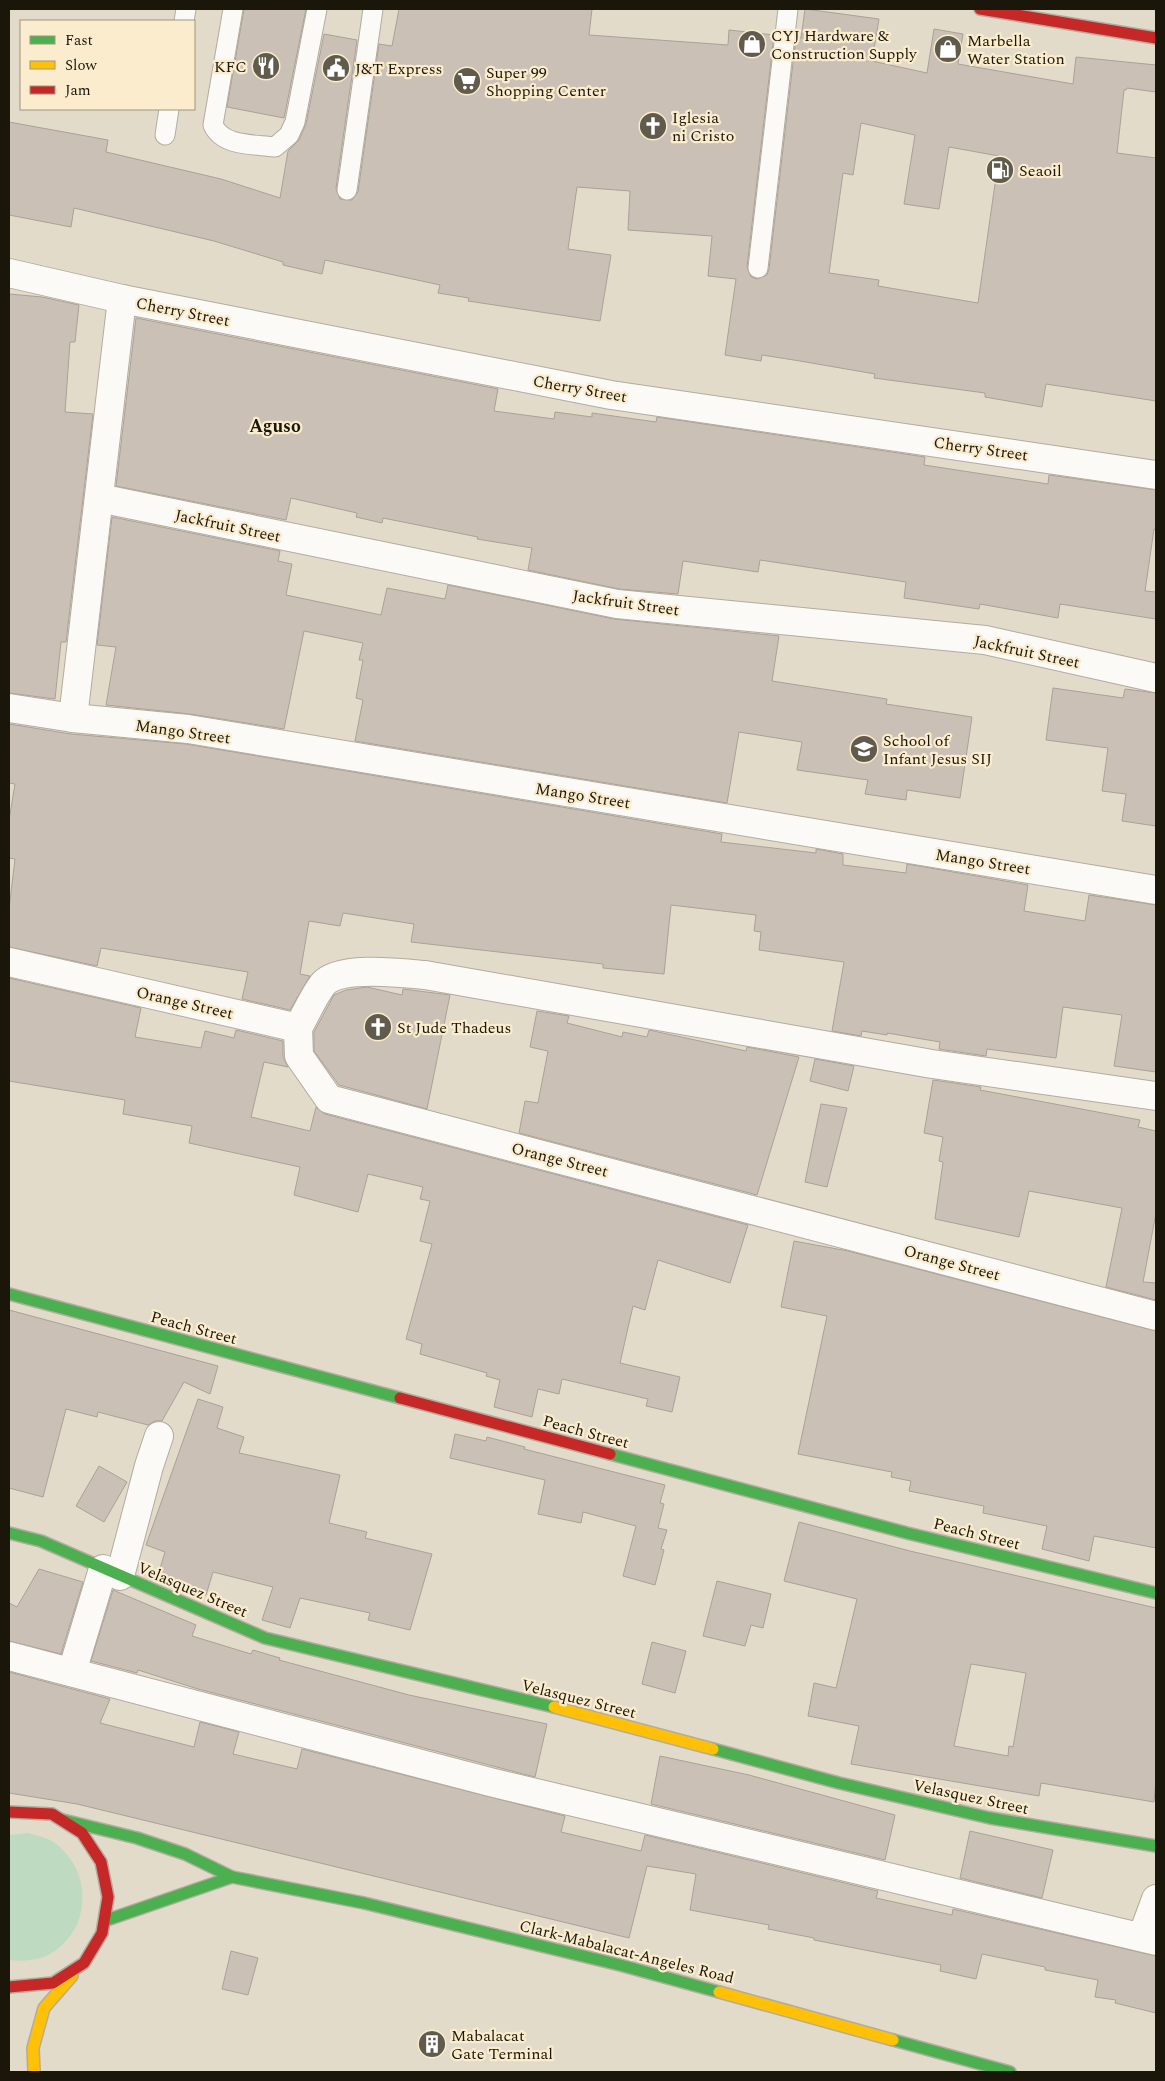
<svg xmlns="http://www.w3.org/2000/svg" width="1165" height="2081" font-family="Spectral,serif">
<rect width="100%" height="100%" fill="#e2dbca"/>
<path fill="#bedac1" d="M28,1833C35,1835 44,1837 50,1840C94,1866 94,1933 46,1956C35,1961 22,1961 9,1960V1835Z"/>
<g fill="#cac0b6" stroke="#aaa197" fill-rule="evenodd">
<path d="M244,9H306L284,118L227,107Z"/>
<path d="M399,9H592L589,35L728,45L729,30L774,35L747,267L751,277L757,279L767,275L769,269L796,37L801,38L805,9L879,19L872,61L927,73L934,29L963,34L958,64L1073,84L1076,57L1156,65V92L1127,88L1126,90H1124L1117,153L1156,158V401L1046,384L1042,407L985,397V393L874,378L875,374L800,361L762,355L761,361L725,355L736,279L708,276L712,236L628,230L630,191L577,187L568,249L611,255L600,321L468,301L469,298L438,293L440,285L325,260L322,274L283,265V262L214,241L74,208L71,227L9,215V122L108,140L106,152L221,179L280,198L288,151L299,140L306,124L324,34L357,40L336,188L340,199L352,200L358,192L379,44L392,46ZM861,123L915,135L904,204L939,209L949,147L999,156L978,303L878,286L879,280L829,273L843,173L853,175Z"/>
<path d="M9,294L42,297L79,305L75,342H70L65,412L93,414L66,642H61L55,699L9,693Z"/>
<path d="M136,318L498,389L494,411L554,419L555,412L592,417V413L656,422L657,417L925,457L924,465L1048,484L1049,475L1156,490V530L1154,529L1145,591L1156,592V619L1060,604L1058,618L980,604L979,609L904,598L906,582L760,560L758,572L683,561L678,594L619,589L528,570L532,548L477,539L478,537L383,518L382,523L356,517L357,513L291,498L286,520L116,486Z"/>
<path d="M112,517L280,551L278,561L292,564L286,595L381,615L387,588L445,599L448,585L614,619L779,636L772,681L887,699L886,704L972,717L960,798L907,790L906,800L865,794L868,780L797,770L802,742L739,732L727,803L355,741L363,700L356,698L363,660H359L363,643L304,631L284,729L190,714L106,705L116,647L97,645Z"/>
<path d="M1053,688L1123,698L1125,689L1156,693V826L1122,821L1126,794L1102,791L1108,748L1046,740Z"/>
<path d="M9,724L71,734L186,744L722,834L721,842L816,853V849L843,854V865L906,873L907,864L1028,885L1024,911L1085,921L1089,895L1156,905V1072L1114,1066L1122,1015L1063,1007L1056,1058L987,1049L986,1056L939,1049L940,1042L887,1033V1035L862,1031L861,1036L832,1031L844,962L759,950L761,932L754,931L756,915L671,905L664,974L603,968V964L411,942L414,924L343,913L340,926L309,921L300,974L310,976L290,1010L242,999L248,972L101,948L97,966L9,947V909L15,859L9,858V820L15,784L9,783Z"/>
<path d="M9,978L141,1008L135,1037L201,1048L205,1031L234,1038L236,1030L283,1041V1057L288,1067L264,1062L251,1117L310,1131L316,1107L325,1114L748,1225L730,1283L658,1260L645,1310L633,1306L620,1363L680,1377L672,1412L646,1406L648,1399L562,1379L559,1394L538,1389L532,1417L494,1407L500,1380L486,1376L487,1373L420,1354L422,1344L406,1339L432,1244L420,1241L430,1201L420,1199L423,1187L368,1174L358,1212L294,1195L300,1167L189,1143L192,1126L123,1114L125,1100L9,1081Z"/>
<path d="M367,987L402,995L403,989L450,995L427,1109L339,1085L314,1051V1032L334,995L346,990Z"/>
<path d="M537,1011L569,1016L567,1023L622,1037L623,1032L647,1037L649,1030L746,1051L747,1047L799,1057L757,1195L519,1133L525,1101L538,1103L548,1051L530,1047Z"/>
<path d="M815,1059L854,1066L848,1091L810,1081Z"/>
<path d="M933,1080L981,1087L980,1090L1140,1120L1138,1127L1156,1131V1213L1143,1282L1156,1283V1300L1106,1287L1122,1208L1029,1191L1019,1237L935,1219L943,1162L939,1161L943,1137L924,1133Z"/>
<path d="M821,1104L847,1108L827,1187L805,1182Z"/>
<path d="M794,1241L848,1251L1156,1331V1548L1094,1536L1089,1561L1042,1549L1047,1526L983,1513L984,1506L909,1491L911,1481L891,1477L892,1472L798,1454L827,1316L781,1307Z"/>
<path d="M9,1310L218,1366L210,1394L184,1382L162,1421H155L148,1425L98,1412L97,1417L66,1409L43,1497L9,1488Z"/>
<path d="M198,1399L223,1407L217,1428L244,1437L239,1453L340,1475L329,1523L367,1532L365,1538L432,1554L410,1630L368,1620L370,1613L300,1598L290,1628L262,1620L273,1587L213,1572L206,1595L158,1575L165,1552L146,1545Z"/>
<path d="M455,1434L486,1441L487,1437L525,1447L524,1449L665,1485L660,1503L664,1504L658,1528L667,1530L661,1549L664,1550L655,1585L623,1576L636,1526L583,1512L581,1523L538,1514L545,1480L450,1458Z"/>
<path d="M99,1466L127,1482L104,1522L76,1506Z"/>
<path d="M799,1522L910,1551L1156,1608V1779L1154,1802L1041,1783L1039,1796L851,1764L859,1726L808,1716L814,1683L836,1688L857,1599L784,1581ZM971,1664L1026,1673L1013,1747L1009,1746L1008,1756L954,1746Z"/>
<path d="M39,1569L83,1582L61,1654L9,1641V1603L17,1607Z"/>
<path d="M717,1581L771,1594L763,1628L751,1625L745,1646L703,1636Z"/>
<path d="M113,1590L196,1625L192,1636L251,1654L253,1650L280,1658L279,1660L409,1695L547,1724L535,1777L198,1689L138,1670L137,1673L91,1661Z"/>
<path d="M652,1642L686,1651L675,1693L642,1684Z"/>
<path d="M9,1672L110,1699L100,1723L194,1747L200,1722L239,1732L233,1754L297,1769L302,1749L565,1816L561,1832L641,1851L645,1835L878,1891L876,1898L952,1915L953,1909L1156,1956V2013L1115,2003L1116,2000L1095,1997L1098,1980L1045,1970V1967L982,1954L976,1979L940,1971L941,1965L814,1940V1938L768,1929L769,1925L690,1910L696,1874L647,1866L629,1938L77,1804L9,1793Z"/>
<path d="M660,1756L749,1775L895,1815L885,1860L651,1804Z"/>
<path d="M970,1831L1053,1850L1042,1898L960,1878Z"/>
<path d="M231,1951L258,1958L248,1995L222,1989Z"/>
</g>
<g fill="none" stroke-linecap="round" stroke-linejoin="round">
<defs>
<g id="lane">
<path d="M233,9L213,125C223,147 254,144 275,147L289,135L295,122L317,9"/>
<path d="M184,21L186,9"/>
<path d="M165,135L169,109"/>
<path d="M347,190L373,9"/>
<path d="M758,268L788,9"/>
</g>
<g id="street">
<path d="M9,273L122,299L611,395L1156,475"/>
<path d="M99,498L617,604L985,640L1156,678"/>
<path d="M9,708L73,718L188,729L1156,890"/>
<path d="M73,718L122,299"/>
<path d="M9,962L298,1028"/>
<path d="M298,1028L299,1056L329,1099L1156,1316"/>
<path d="M298,1028C306,1014 313,997 323,984C340,965 402,973 425,975L932,1064L1156,1096"/>
<path d="M120,1576L149,1466L159,1436"/>
<path d="M9,1656L490,1782L1156,1941"/>
<path d="M72,1672L103,1569"/>
<path d="M1142,1937L1156,1899"/>
</g>
<g id="fast">
<path d="M9,1294L400,1398"/>
<path d="M610,1454L907,1533L1156,1593"/>
<path d="M9,1533L41,1541L265,1638L554,1707"/>
<path d="M713,1749L839,1783L990,1818L1156,1846"/>
<path d="M63,1820L137,1838L185,1854L232,1877L364,1903L620,1965L719,1992"/>
<path d="M107,1920L232,1877"/>
<path d="M893,2040L1010,2072"/>
</g>
<g id="slow">
<path d="M554,1707L713,1749"/>
<path d="M719,1992L893,2040"/>
<path d="M34,2072L33,2048L44,2008L72,1976"/>
</g>
<g id="jam">
<path d="M980,9L1156,38"/>
<path d="M400,1398L610,1454"/>
<path d="M9,1812L52,1814L82,1833L101,1862L108,1897L102,1933L84,1963L53,1983L9,1987"/>
</g>
</defs>
<use href="#lane" stroke="#b2ac9f" stroke-width="21"/>
<use href="#street" stroke="#b2ac9f" stroke-width="30"/>
<use href="#fast" stroke="#b2ac9f" stroke-width="14"/>
<use href="#slow" stroke="#b2ac9f" stroke-width="14"/>
<use href="#jam" stroke="#b2ac9f" stroke-width="14"/>
<use href="#lane" stroke="#fbfaf7" stroke-width="19"/>
<use href="#street" stroke="#fbfaf7" stroke-width="28"/>
<use href="#fast" stroke="#4caf50" stroke-width="11"/>
<use href="#slow" stroke="#ffc107" stroke-width="11"/>
<use href="#jam" stroke="#c62828" stroke-width="11"/>
</g>
<defs>
<symbol id="shop-disc" viewBox="-11 -11 22 22"><circle r="9.5" fill="#605b4d" stroke="#faeccd"/><path d="M-5-2.5h2.3a2.7 3.5 0 0 1 5.4 0H5L5.5 6h-11ZM-1.5-2.5h3a1.5 2.3 0 0 0-3 0Z" fill="#fff"/></symbol>
<symbol id="restaurant-disc" viewBox="-11 -11 22 22"><circle r="9.5" fill="#605b4d" stroke="#faeccd"/><path d="M-5-6h1v4h1v-4h1v4h1v-4h1v5L-1.5 .5V6h-2V.5L-5-1ZM5-6V6H3V1.5H1.5Q1.5-4 5-6Z" fill="#fff"/></symbol>
<symbol id="civic-disc" viewBox="-11 -11 22 22"><circle r="9.5" fill="#605b4d" stroke="#faeccd"/><path d="M-.6-6.5H3V-4.5H.6V-3L4-1V1h2V6H-6V1h2V-1L-.6-3ZM-1.2 2.5V6h2.4V2.5Z" fill="#fff"/></symbol>
<symbol id="supermarket-disc" viewBox="-11 -11 22 22"><circle r="9.5" fill="#605b4d" stroke="#faeccd"/><path d="M-6-5.5h2.5l.6 2H6L4.5 2H-2.5L-4.4-4H-6ZM-1.5 3.2a1.3 1.3 0 1 0 .1 0ZM3 3.2a1.3 1.3 0 1 0 .1 0Z" fill="#fff"/></symbol>
<symbol id="church-disc" viewBox="-11 -11 22 22"><circle r="9.5" fill="#605b4d" stroke="#faeccd"/><path d="M-1.2-6h2.4v3.5h3.3v2.4h-3.3V6h-2.4V-.1h-3.3v-2.4h3.3Z" fill="#fff"/></symbol>
<symbol id="fuel-disc" viewBox="-11 -11 22 22"><circle r="9.5" fill="#605b4d" stroke="#faeccd"/><path d="M-5.5-6h7V0h2V4h1.3V-2.5L3-4.5l.8-.8L6-3V5H2.5V1h-1V6h-7ZM-4.2-4.7v3.2H.2V-4.7Z" fill="#fff"/></symbol>
<symbol id="school-disc" viewBox="-11 -11 22 22"><circle r="9.5" fill="#605b4d" stroke="#faeccd"/><path d="M0-5L7-2L0 1L-7-2ZM-4 1L0 2.5L4 1V4Q0 6-4 4Z" fill="#fff"/></symbol>
<symbol id="building-disc" viewBox="-11 -11 22 22"><circle r="9.5" fill="#605b4d" stroke="#faeccd"/><path d="M-4-6H4V6H1V3H-1V6H-4ZM-2.5-4.3h1.7v1.8h-1.7ZM.8-4.3h1.7v1.8H.8ZM-2.5-1h1.7V.8h-1.7ZM.8-1h1.7V.8H.8Z" fill="#fff"/></symbol>
</defs>
<g fill-rule="evenodd">
<use href="#shop-disc" x="736" y="28" width="32" height="32"/>
<use href="#shop-disc" x="932" y="33" width="32" height="32"/>
<use href="#restaurant-disc" x="250" y="50" width="32" height="32"/>
<use href="#civic-disc" x="320" y="52" width="32" height="32"/>
<use href="#supermarket-disc" x="451" y="65" width="32" height="32"/>
<use href="#church-disc" x="637" y="110" width="32" height="32"/>
<use href="#fuel-disc" x="984" y="154" width="32" height="32"/>
<use href="#school-disc" x="848" y="733" width="32" height="32"/>
<use href="#church-disc" x="362" y="1011" width="32" height="32"/>
<use href="#building-disc" x="416" y="2028" width="32" height="32"/>
</g>
<g text-anchor="middle" stroke-width="4.5" stroke-linejoin="round" paint-order="stroke">
<g font-size="16" fill="#1a160a" stroke="#faeccd" text-anchor="start">
<text x="771" y="41">CYJ Hardware &amp;<tspan x="771" dy="18">Construction Supply</tspan></text>
<text x="967" y="46">Marbella<tspan x="967" dy="18">Water Station</tspan></text>
<text x="247" y="72" text-anchor="end">KFC</text>
<text x="355" y="74">J&amp;T Express</text>
<text x="486" y="78">Super 99<tspan x="486" dy="18">Shopping Center</tspan></text>
<text x="672" y="123">Iglesia<tspan x="672" dy="18">ni Cristo</tspan></text>
<text x="1019" y="176">Seaoil</text>
<text x="883" y="746">School of<tspan x="883" dy="18">Infant Jesus SIJ</tspan></text>
<text x="397" y="1033">St Jude Thadeus</text>
<text x="451" y="2041">Mabalacat<tspan x="451" dy="18">Gate Terminal</tspan></text>
</g>
<g font-size="16" fill="#1a160a" stroke="#faeccd">
<text transform="translate(183 311) rotate(11)" y="6">Cherry Street</text>
<text transform="translate(580 388) rotate(10)" y="6">Cherry Street</text>
<text transform="translate(981 448) rotate(8)" y="6">Cherry Street</text>
<text transform="translate(228 525) rotate(12)" y="6">Jackfruit Street</text>
<text transform="translate(626 602) rotate(8)" y="6">Jackfruit Street</text>
<text transform="translate(1027 651) rotate(12)" y="6">Jackfruit Street</text>
<text transform="translate(183 731) rotate(8)" y="6">Mango Street</text>
<text transform="translate(583 795) rotate(9)" y="6">Mango Street</text>
<text transform="translate(983 861) rotate(9)" y="6">Mango Street</text>
<text transform="translate(185 1002) rotate(13)" y="6">Orange Street</text>
<text transform="translate(560 1159) rotate(14)" y="6">Orange Street</text>
<text transform="translate(952 1262) rotate(15)" y="6">Orange Street</text>
<text transform="translate(194 1327) rotate(15)" y="6">Peach Street</text>
<text transform="translate(586 1431) rotate(15)" y="6">Peach Street</text>
<text transform="translate(977 1533) rotate(14)" y="6">Peach Street</text>
<text transform="translate(193 1589) rotate(23)" y="6">Velasquez Street</text>
<text transform="translate(579 1698) rotate(14)" y="6">Velasquez Street</text>
<text transform="translate(971 1796) rotate(12)" y="6">Velasquez Street</text>
<text transform="translate(627 1951) rotate(14)" y="6">Clark-Mabalacat-Angeles Road</text>
</g>
<g font-size="18" font-weight="bold" fill="#1a160a" stroke="#faeccd">
<text x="275" y="432">Aguso</text>
</g>
</g>
<rect width="1165" height="2081" fill="none" stroke="#1a160a" stroke-width="20"/>
<rect x="20" y="20" width="175" height="90" fill="#faeccd" stroke="#a0967f"/>
<rect x="30" y="36" width="25" height="8" fill="#4caf50" stroke="#a0967f"/>
<text x="65" y="45" font-size="15" fill="#1a160a">Fast</text>
<rect x="30" y="61" width="25" height="8" fill="#ffc107" stroke="#a0967f"/>
<text x="65" y="70" font-size="15" fill="#1a160a">Slow</text>
<rect x="30" y="86" width="25" height="8" fill="#c62828" stroke="#a0967f"/>
<text x="65" y="95" font-size="15" fill="#1a160a">Jam</text>
</svg>
